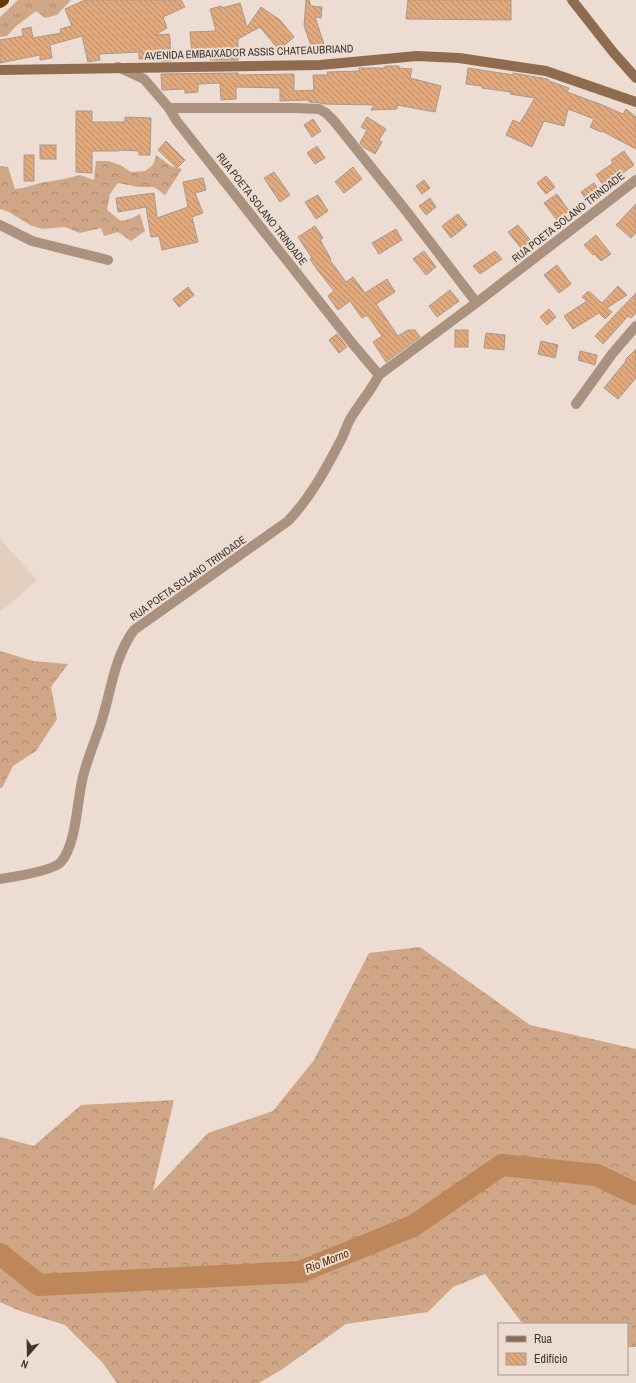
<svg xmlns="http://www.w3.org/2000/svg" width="636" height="1383" font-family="'Archivo Narrow',sans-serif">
<defs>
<pattern id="grass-tufts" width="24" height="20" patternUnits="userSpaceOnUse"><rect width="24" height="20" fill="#cfa787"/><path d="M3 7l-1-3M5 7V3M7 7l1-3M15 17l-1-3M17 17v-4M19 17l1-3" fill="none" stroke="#a9896f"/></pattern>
<pattern id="forest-crowns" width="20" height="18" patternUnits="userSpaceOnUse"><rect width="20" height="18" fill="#cfa787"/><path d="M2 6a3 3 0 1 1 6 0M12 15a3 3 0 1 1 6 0" fill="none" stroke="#a9896f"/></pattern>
<pattern id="building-back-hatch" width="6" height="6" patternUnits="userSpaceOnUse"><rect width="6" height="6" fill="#e2a97c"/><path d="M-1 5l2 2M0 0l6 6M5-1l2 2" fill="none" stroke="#b88a66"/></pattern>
</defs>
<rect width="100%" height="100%" fill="#ecdcd1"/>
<path fill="#e4cfbe" d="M0,539L37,580L0,612Z"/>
<path fill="url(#grass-tufts)" d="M18,0H71L57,15L45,18L36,11L15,27L7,36L0,37V17Z"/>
<g fill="url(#forest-crowns)">
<path d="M156,155L171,166L182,169L165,195L154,187H138L118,183L110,194L107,210L121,221L130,219L140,214L145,231L131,241L118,232L104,236L101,228L80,233L65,227L42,229L30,225L9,212L0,209V166L8,167L15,189L23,188L40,183L64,179L80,175L94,180L96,161H108L120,165L131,172L145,171L153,165Z"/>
<path d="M0,651L33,661L68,664L51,687L57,719L36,751L13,766L2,788H0Z"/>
<path d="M420,947L530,1025L636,1049V1347H627V1324H523L485,1274L453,1287L428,1312L346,1324L281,1370L259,1383H117L102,1362L65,1325L20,1311L0,1302V1137L34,1146L81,1105L174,1100L153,1191L208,1133L273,1111L314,1060L369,953Z"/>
</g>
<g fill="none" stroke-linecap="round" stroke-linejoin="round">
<path stroke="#bd875a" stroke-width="22" d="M0,1254L39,1285L300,1272L413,1226L502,1165L597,1175L636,1194"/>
</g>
<g fill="url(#building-back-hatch)" stroke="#a7998e">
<path d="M85,0H181L185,7L163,17L167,28L155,35L169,34L170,39L171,61H161V59H139V52L99,54L100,60L88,62L82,36L50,45L52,58L40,60V55L0,63V40L23,36L22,29L31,27L33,38L61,33L60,29L72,26L65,9Z"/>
<path d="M306,0H309L311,6L322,7L321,18L315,17L325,47L313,51L304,26Z"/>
<path d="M408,0H511V20L406,19Z"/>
<path d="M240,3L247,27L261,7L280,20L294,37L279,50L260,27L238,39V60H210V51L192,53L190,32L216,31L210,9L222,6V8Z"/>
<path d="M385,66H399V68L412,69L410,78L441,86L435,112L397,105V109L371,110L374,105L324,104L320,103L309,102V100L280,101V88L236,87V99L221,100L220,83L198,84V92L185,93V89L162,90L161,74L238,73V75L294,74V91L314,90L313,75H328L327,72L359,71V68H385Z"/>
<path d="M468,68L513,75V73L548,79L549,81L569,88L567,92L600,104L623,114L626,109L636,117V149L602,131L601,132L590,127L594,119L568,109L564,126L544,121L532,147L506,135L513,120L520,123L535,98L510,94L511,92L482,88V86L466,84Z"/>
<path d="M76,111H92V122H125V117L151,118L150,155H139V151L119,150V151H92V173L76,172Z"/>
<path d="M367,117L386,129L379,140L382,142L375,154L363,147L360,143L367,130L361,127Z"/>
<path d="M313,119L321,131L312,137L304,125Z"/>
<path d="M166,141L185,160L177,168L158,150Z"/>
<rect x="40" y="145" width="16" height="14"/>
<path d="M317,146L325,158L315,164L307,153Z"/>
<path d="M624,151L634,165L604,186L596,175L613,163L611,160Z"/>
<rect x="24" y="155" width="10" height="26"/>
<path d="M353,167L362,179L344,193L335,182Z"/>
<path d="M274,172L290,195L280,202L264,178Z"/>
<path d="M546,176L555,187L546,194L537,183Z"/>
<path d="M203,178L206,190L195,193L203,213L192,217L198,242L162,250L159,236L151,237L146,207L118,212L116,198L154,193L157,218L188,207L183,182Z"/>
<path d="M424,180L430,188L422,194L416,186Z"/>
<path d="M594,183L603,196L590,205L581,192Z"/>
<path d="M557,194L569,211L557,220L544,203Z"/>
<path d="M318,195L328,211L316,219L305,202Z"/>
<path d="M430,198L436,207L426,215L419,206Z"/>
<path d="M636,204V233L631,238L616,225Z"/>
<path d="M458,214L467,225L451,238L442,226Z"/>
<path d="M518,225L531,241L521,248L508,232Z"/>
<path d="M315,226L323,238L320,240L331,259L330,260L346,282L353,277L365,293L387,279L395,292L376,304L398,336L408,330H415L420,337L386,362L373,342L382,336L367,315L362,318L350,301L338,310L328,296L334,291L316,268L310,259L312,258L298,237Z"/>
<path d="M396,229L402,240L379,254L372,243Z"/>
<path d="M596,235L611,254L601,261L594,254L593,255L584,245Z"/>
<path d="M424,251L436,267L426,275L413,259Z"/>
<path d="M495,251L502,259L480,274L473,266Z"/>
<path d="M557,265L571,284L559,293L544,275Z"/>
<path d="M618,286L627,295L607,308L612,312L605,319L599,313L573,329L564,316L587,301L582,297L587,292H590L602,303Z"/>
<path d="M188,287L194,295L179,307L173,299Z"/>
<path d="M450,290L459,301L437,317L429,306Z"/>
<path d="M636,293V313L631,318L628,316L603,344L595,336Z"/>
<path d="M549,309L556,317L547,325L540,317Z"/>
<rect x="455" y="330" width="13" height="17"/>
<path d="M486,333L505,335L504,350L484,348Z"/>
<path d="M337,334L347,347L339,353L329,340Z"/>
<path d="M541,341L558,345L555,358L538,354Z"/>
<path d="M636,349V378L618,399L604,388L626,361L625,360Z"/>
<path d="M580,351L597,355L595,365L578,360Z"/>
</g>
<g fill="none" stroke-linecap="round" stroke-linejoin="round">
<g stroke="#aa927e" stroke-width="10">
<path d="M118,67L144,79L169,108L176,120L352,343L379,375"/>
<path d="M169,108H295L319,109L326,113L334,121L407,212L476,302"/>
<path d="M0,225L32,241L108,260"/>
<path d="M576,404L612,354L636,326"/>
<path d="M0,879C13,877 53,871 61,862C76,845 77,803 82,781C86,761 95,742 101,723C111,692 114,657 134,630L288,521C311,497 327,467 342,438C345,431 348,422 352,416C361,402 372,389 379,375L480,300L636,180"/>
</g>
<g stroke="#8f6c4f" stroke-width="10">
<path d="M572,0L613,52L636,78"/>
<path d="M0,70L320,65L417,56L459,58L546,71L636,102"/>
</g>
<path stroke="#693905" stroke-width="12" d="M0,2L3,0"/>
</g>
<g text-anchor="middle" stroke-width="4" stroke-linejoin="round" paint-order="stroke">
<g font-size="11" fill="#3c3631" stroke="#ecdcd1">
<text transform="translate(249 52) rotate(-2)" y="4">AVENIDA EMBAIXADOR ASSIS CHATEAUBRIAND</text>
<text transform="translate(262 209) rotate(52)" y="4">RUA POETA SOLANO TRINDADE</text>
<text transform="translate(568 217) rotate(-38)" y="4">RUA POETA SOLANO TRINDADE</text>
<text transform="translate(188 578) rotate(-35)" y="4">RUA POETA SOLANO TRINDADE</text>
</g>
<g font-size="12" font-style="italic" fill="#57320e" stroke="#ecdcd1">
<text transform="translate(327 1261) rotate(-22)" y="4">Rio Morno</text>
</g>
</g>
<rect x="498" y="1323" width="130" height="52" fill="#ecdcd1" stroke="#a69a91"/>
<rect x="506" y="1336" width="20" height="6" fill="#8f6c4f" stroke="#a69a91"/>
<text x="534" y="1343" font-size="12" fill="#3c3631">Rua</text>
<rect x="506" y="1353" width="20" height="12" fill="url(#building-back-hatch)" stroke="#a69a91"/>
<text x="534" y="1363" font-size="12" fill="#3c3631">Edifício</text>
<g transform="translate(28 1355) rotate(200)" stroke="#ecdcd1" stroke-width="3" paint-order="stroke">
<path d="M0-3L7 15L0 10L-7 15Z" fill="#3c3631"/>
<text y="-6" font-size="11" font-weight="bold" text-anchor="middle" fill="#3c3631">N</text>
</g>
</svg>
